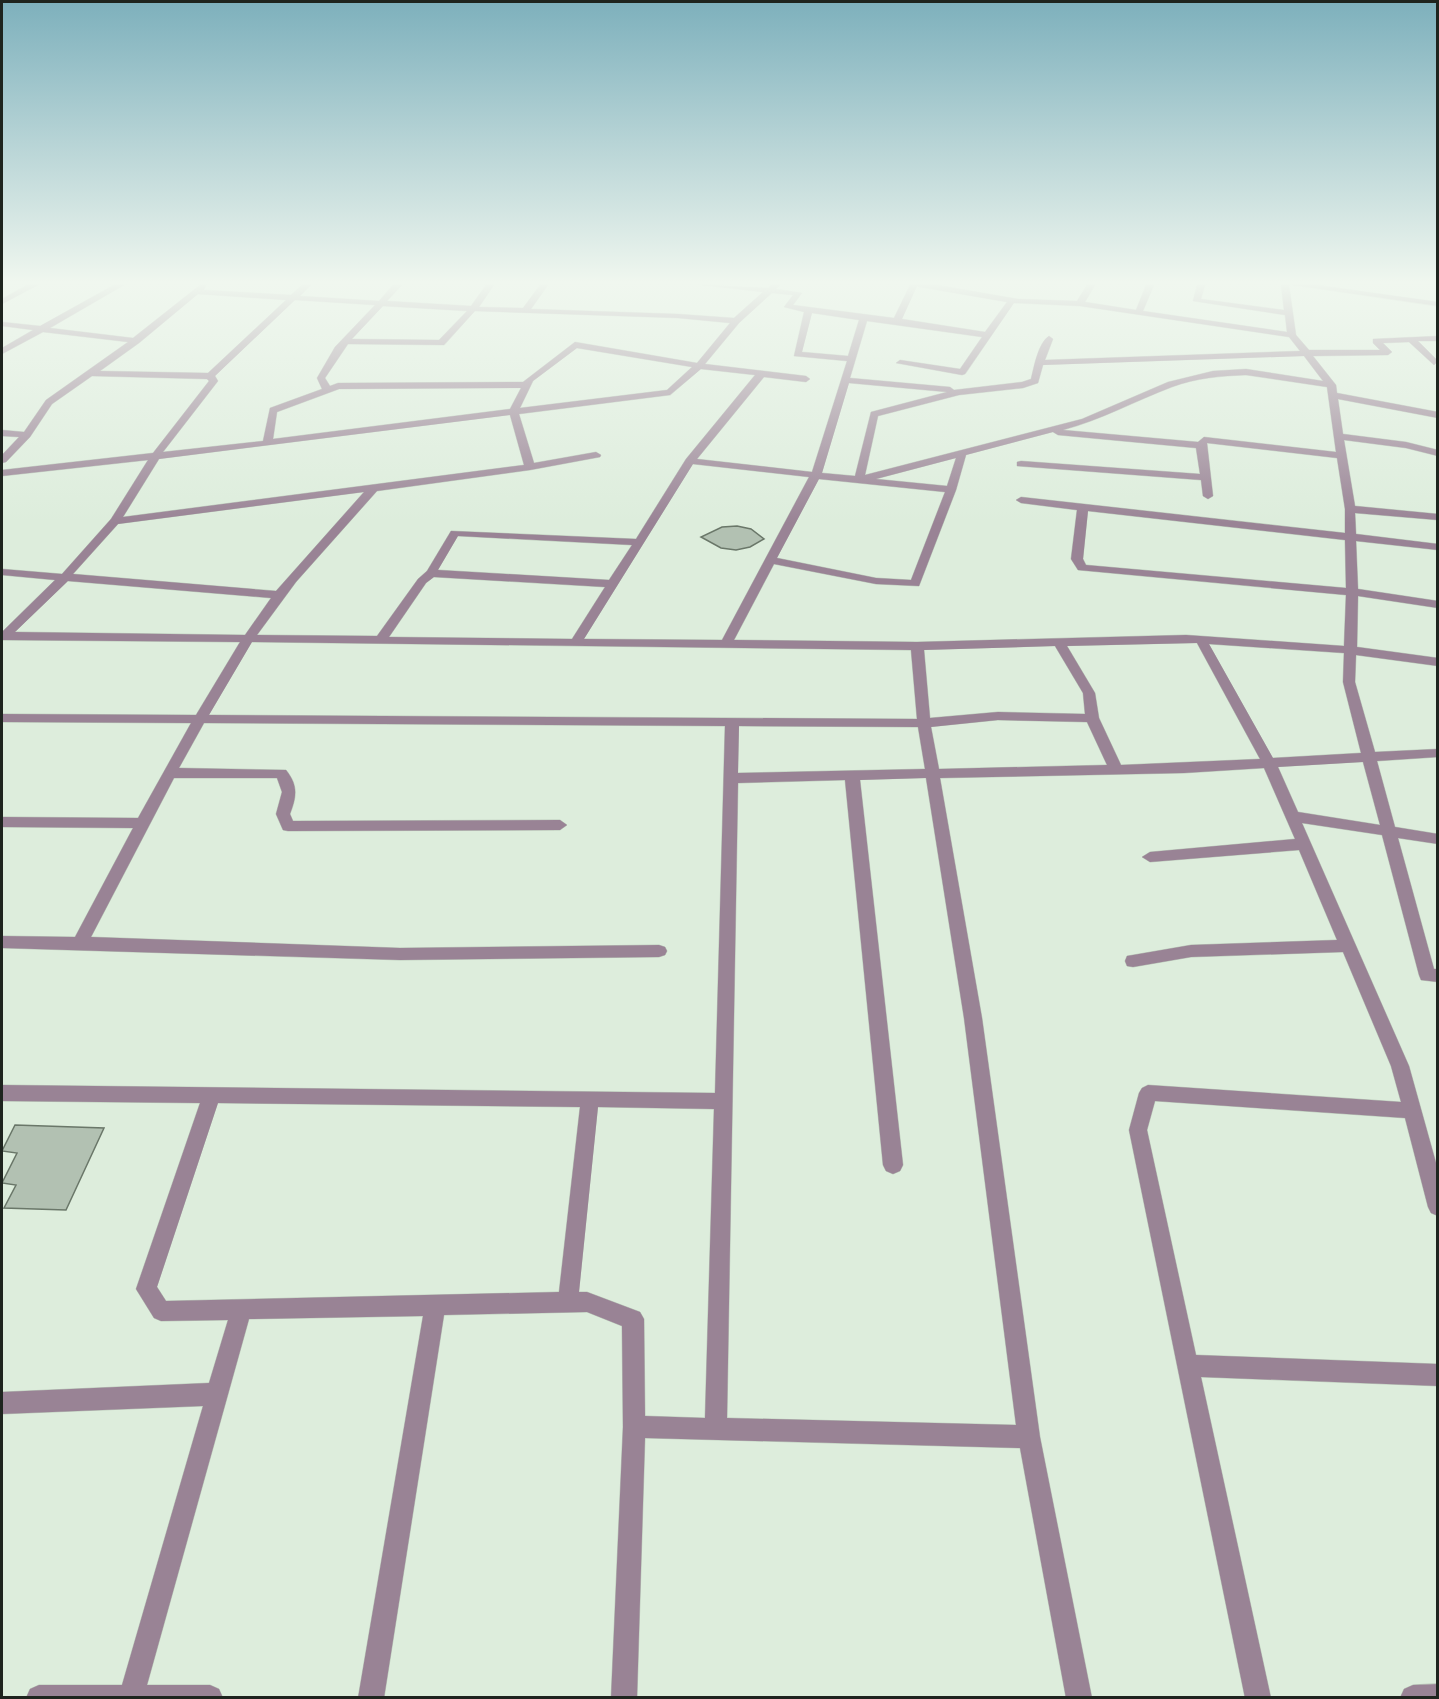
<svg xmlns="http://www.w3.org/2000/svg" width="1439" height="1699" font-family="Cabin,sans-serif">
<rect width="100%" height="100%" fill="#ddeddc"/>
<g fill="#b2c1b2" stroke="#6a7769" stroke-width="1.5">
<path d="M737,526L751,529L764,539L750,547L736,550L721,548L701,537L722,527Z"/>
<path d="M15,1125L104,1128L66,1210L4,1208L16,1185L2,1183L17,1153L2,1151Z"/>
</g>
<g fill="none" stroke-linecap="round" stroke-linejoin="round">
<defs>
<g id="minor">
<path d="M27,285H38L2,304V299Z"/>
<path d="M114,285H124L50,328L133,338L200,285H206L204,290L291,295L302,285H311L300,296L379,301L393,285H402L387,301L471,306L486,285H494L479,307L523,308L540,285H548L531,309L678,314L734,318L763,292L702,285L768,288L771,285H780L776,289L802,293L793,305L894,318L910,285H937L1018,299L1077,301L1087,285H1095L1085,302L1136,310L1146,285H1154L1143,311L1287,332L1285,315L1193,301L1197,285H1205L1201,299L1284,310L1281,285H1289L1296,335L1309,350H1380L1373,343V339L1438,336V341H1418L1438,361L1434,365L1409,342L1383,343L1392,352L1388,355L1313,356L1336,385L1337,393L1438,412V418L1338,399L1343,434L1406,442L1438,450V456L1406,448L1344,440L1355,506L1438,514V520L1355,513L1356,534L1438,544V550L1356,541L1358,589L1438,601V608L1358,596L1357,647L1438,658V666L1356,655L1355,682L1375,752L1438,749V757L1377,761L1395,827L1438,834V844L1398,838L1434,969H1438V982L1421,980L1419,975L1382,835L1302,823L1409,1066L1438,1170V1216L1431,1213L1428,1207L1405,1118L1155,1101L1147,1130L1196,1355L1438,1364V1386L1201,1377L1271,1698H1245L1129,1130L1139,1093L1142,1088L1148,1085L1401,1102L1391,1066L1343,952L1191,957L1133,967L1127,966L1125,961L1127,956L1133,955L1191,945L1337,940L1299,850L1150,862L1142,857L1150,852L1295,839L1264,768L1184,773L940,778L982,1018L1040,1437L1092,1698H1066L1020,1448L645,1438L637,1698H611L623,1427L622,1326L587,1312L444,1315L384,1698H358L423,1316L249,1319L147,1685H210L219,1689L223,1698H26L30,1689L39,1685H122L203,1406L2,1414V1392L209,1383L228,1320L161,1321L154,1318L136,1289L200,1103L2,1101V1085L715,1093L725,726L204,723L179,768L286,770C298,785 297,796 290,814L293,821L560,820L567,825L560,830L288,831L283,830L276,814L282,792L277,778H174L91,937L400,948L659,945L665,947L667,951L665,955L659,957L400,960L2,948V936L75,937L133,828L2,827V817L138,818L191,723L2,722V714L196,715L240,642L2,640V632L55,580L2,575V569L62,574L111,519L148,460L2,476V470L153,453L209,381L207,379L92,376L52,404L30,437L6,462L2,463V455L19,437L2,436V430L24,432L46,400L128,342L43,332L2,354V348L33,330L2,326V322L40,326ZM917,286L920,287L1007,302L985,332L902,319ZM772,293L793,295L784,307L804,312L794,356L847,361L812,472L697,459L764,377L806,382L810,379L806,376L705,364L739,323ZM198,294L286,300L208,373L100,371L139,343ZM295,300L375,305L335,347L317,378L322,389L270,408L263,441L163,452L218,381L215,376ZM1014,303L1080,306L1289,337L1300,351L1045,360L1053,339L1049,336C1038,343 1034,367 1031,379L1022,382L954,390L950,387L850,378L867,321L982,337L960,369L900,360L896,363L962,375L965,374ZM383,306L467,311L439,340L352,339ZM475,311L678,318L730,323L697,363L575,342L523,382L338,383L330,386L325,378L348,344L444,345ZM812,313L859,320L848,356L802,352ZM577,348L692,367L667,390L520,408L533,381ZM1304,356L1323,381L1246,369L1213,371L1168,382L1082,419L865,475L878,416L959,395L1023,388L1038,383L1043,365ZM701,369L755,375L686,459L636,539L451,531L427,571L418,579L377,636L257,635L296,582L377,491L530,470L600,457L601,455L596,452L534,463L519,414L670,395ZM1246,375L1327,387L1336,452L1204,437L1198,442L1063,430C1101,420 1135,401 1172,387C1196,378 1221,376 1246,375ZM849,383L947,392L871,412L855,476L822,473ZM521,388L510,409L273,439L277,412L339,389ZM510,415L524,465L123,517L159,459ZM1053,432L1058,435L1196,448L1200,474L1021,461L1017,462V466L1201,480L1203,496L1208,499L1213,496L1207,443L1337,458L1345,509V533L1021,497L1016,500L1021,503L1077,510L1071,559L1078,570L1346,595L1344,646L1186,635L917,642L734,640L774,564L876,584L919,586L956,490L966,455ZM956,458L947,486L876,479ZM693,464L809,477L722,640L584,639ZM819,479L945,492L911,580L876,578L777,558ZM364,492L276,591L73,574L118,524ZM1088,511L1345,540L1346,588L1086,565L1083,559ZM458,536L632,545L609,580L438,570ZM434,577L605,587L572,639L389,637L426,583ZM68,581L271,598L245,635L15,632ZM252,642L911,650L917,719L209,715ZM1197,643L1260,759L1121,765L1099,718L1095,693L1067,646ZM1209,644L1344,653L1343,682L1361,753L1273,758ZM1055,646L1083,693L1085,714L998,712L930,718L924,650ZM998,720L1087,722L1107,765L939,769L931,727ZM739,726L918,727L925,769L738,773ZM1363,762L1380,825L1298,812L1278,767ZM926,778L964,1018L1016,1425L727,1418L738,783L845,780L883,1165L886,1171L893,1174L900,1171L903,1165L860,780ZM218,1103L580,1107L559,1292L166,1301L157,1287ZM598,1107L714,1109L705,1418L645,1416L644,1319L640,1312L587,1292H579Z"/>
<path d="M1293,285H1317L1438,302V306Z"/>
<path d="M1438,1684V1698H1400L1404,1689L1413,1685Z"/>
</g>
</defs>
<use href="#minor" stroke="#bbc9ba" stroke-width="1"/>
<use href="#minor" fill="#998395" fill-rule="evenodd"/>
</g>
<linearGradient id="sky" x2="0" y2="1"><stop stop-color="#7db0bc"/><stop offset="0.54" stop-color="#f0f7ef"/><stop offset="1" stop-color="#f0f7ef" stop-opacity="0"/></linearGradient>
<rect width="1439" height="523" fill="url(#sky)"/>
<rect width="1439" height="1699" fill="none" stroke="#1e241e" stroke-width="6"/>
</svg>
